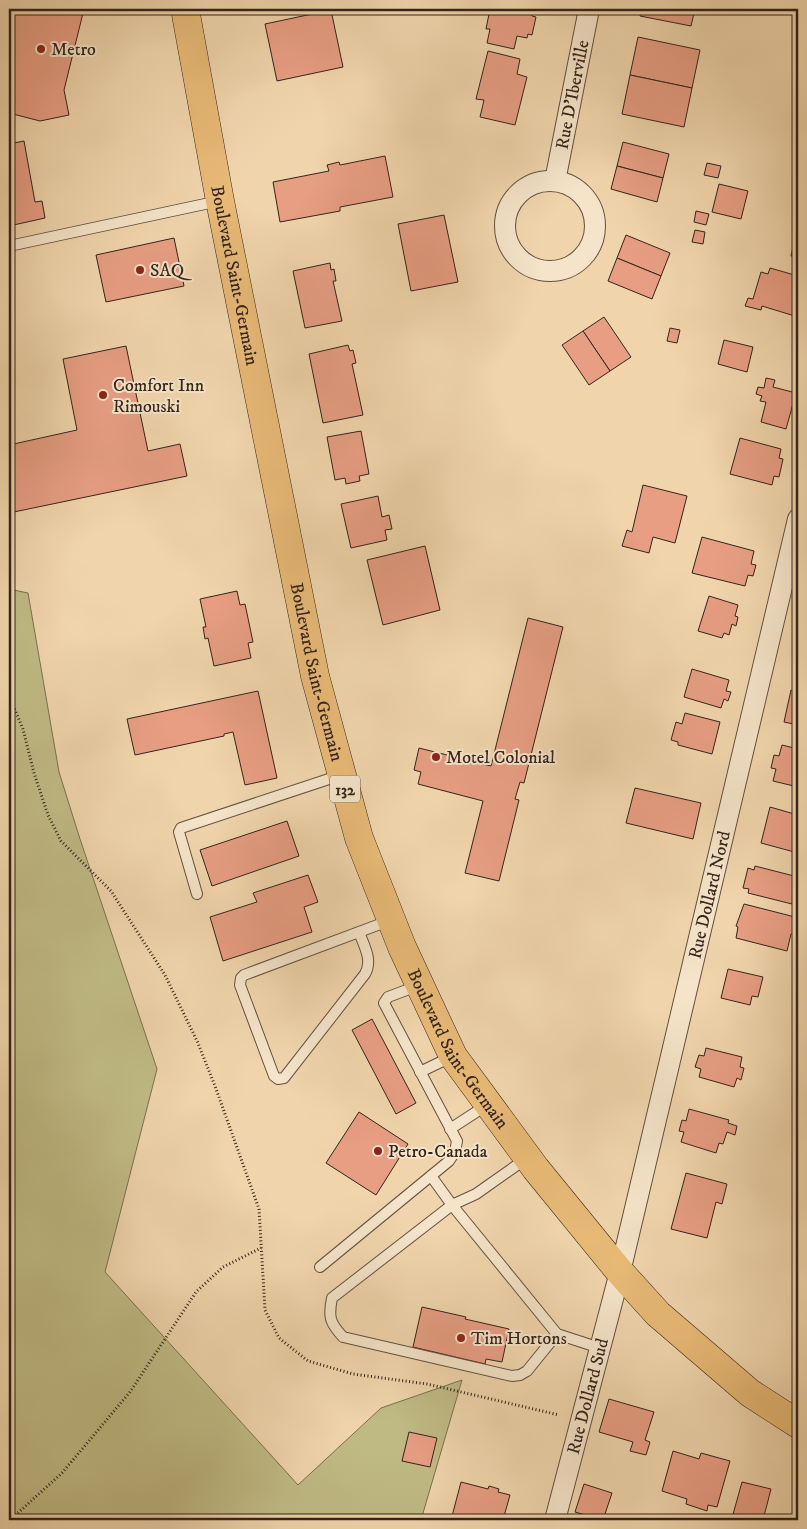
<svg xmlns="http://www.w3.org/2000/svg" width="807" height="1529" font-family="'IM FELL DW Pica',serif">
<rect width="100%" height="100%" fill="#f0d5ac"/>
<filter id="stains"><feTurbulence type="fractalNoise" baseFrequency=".004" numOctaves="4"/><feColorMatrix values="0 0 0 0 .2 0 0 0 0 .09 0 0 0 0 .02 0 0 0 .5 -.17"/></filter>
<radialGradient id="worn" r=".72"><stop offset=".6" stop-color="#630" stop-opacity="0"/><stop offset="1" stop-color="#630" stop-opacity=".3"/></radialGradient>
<path fill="#c0bb85" stroke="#7a7050" d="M9,589L28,593L59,772L80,839L157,1069L105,1272L298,1485L381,1408L462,1380L421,1520H9Z"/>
<g fill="#e79e83" stroke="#33241b">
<path d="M9,9H84L64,90L69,115L40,121L9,113Z"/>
<path d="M490,9H513L532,13V16L536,17L532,35L528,34L527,38L517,36L514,49L487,43L490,29H486Z"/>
<path d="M513,9H533L532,13Z"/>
<path d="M641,9H695L691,26L640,16Z"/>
<path d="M331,10L343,67L277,81L265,24Z"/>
<path d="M638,37L700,50L692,88L630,75Z"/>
<path d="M488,51L520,59L517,74L527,77L515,125L480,117L484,100L476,99Z"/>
<path d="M630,75L692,88L684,127L622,114Z"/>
<path d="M24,141L35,202L42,201L45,218L9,226V144Z"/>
<path d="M623,142L669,154L663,178L617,166Z"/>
<path d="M385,156L393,197L340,207V211L280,222L273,182L329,171L327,165L339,162L340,165Z"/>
<path d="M707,163L721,166L718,178L704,175Z"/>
<path d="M617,166L663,178L657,202L611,189Z"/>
<path d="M719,184L748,191L741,219L712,212Z"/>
<path d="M696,211L709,214L706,225L694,222Z"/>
<path d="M444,215L458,282L411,291L398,224Z"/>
<path d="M798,225V257L791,256Z"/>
<path d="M695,230L705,232L703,244L692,242Z"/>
<path d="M626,235L670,253L661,276L617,258Z"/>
<path d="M174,238L184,286L106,302L96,255Z"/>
<path d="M617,258L661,276L652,299L608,281Z"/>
<path d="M330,263L331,270L334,269L336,281H333L342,321L305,328L293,271Z"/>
<path d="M770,268L798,276V317L762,306L761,310L745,306L748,298L753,299L761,272L768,274Z"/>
<path d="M604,317L631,357L610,371L583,331Z"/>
<path d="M670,328L680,330L677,343L667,341Z"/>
<path d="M583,331L610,371L589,385L562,345Z"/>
<path d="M724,340L753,347L747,372L718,364Z"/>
<path d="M348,345L350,351L353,350L356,363L352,364L363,415L323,423L309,354Z"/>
<path d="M126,346L148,451L180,444L187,476L9,513V445L77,430L63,359Z"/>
<path d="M766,378L775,380L773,387L796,393L786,429L761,422L766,402L760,401L762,396L756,394L758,387L764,388Z"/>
<path d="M361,431L369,474L359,476L360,481L346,484L345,478L335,480L327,437Z"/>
<path d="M740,438L781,449L779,458L783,459L779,477L774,476L772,485L730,474Z"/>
<path d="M643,485L687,496L675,543L653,537L649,553L622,546L627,530L632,532Z"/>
<path d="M378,496L382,517L389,515L392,529L385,530L387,540L351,548L341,504Z"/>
<path d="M702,537L754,551L751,564L756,565L753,576L748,575L745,586L692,573Z"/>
<path d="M425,546L440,610L383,625L367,560Z"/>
<path d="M237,591L240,605L245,604L253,642L248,643L251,658L214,666L208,638L205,639L203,627H206L200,599Z"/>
<path d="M709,596L738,605L735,616L738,617L736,626L732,624L729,635L724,633L722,638L698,631Z"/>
<path d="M528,618L563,627L524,783L520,782L515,799L519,800L499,881L465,873L483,801L418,784L421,772L414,770L419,748L491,766Z"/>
<path d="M692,669L729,680L726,691L731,692L728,701L724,699L721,708L684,697Z"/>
<path d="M798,684V725L784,722L791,690L796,692Z"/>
<path d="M258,691L277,778L245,785L233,732L224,734V736L135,755L127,719Z"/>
<path d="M685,713L720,722L712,754L678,745V742L671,740L676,722L682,724Z"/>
<path d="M782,745L798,749V787L773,781L776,769L771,768L774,755L779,756Z"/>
<path d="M635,788L701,803L693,839L626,823Z"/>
<path d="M770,807L798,815V853L761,843Z"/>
<path d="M287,821L299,856L212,886L200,850Z"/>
<path d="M755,866L798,877L792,904L748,893L749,889L743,888L748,868L754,870Z"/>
<path d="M308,875L318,902L304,907L312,932L223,961L210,917L257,902L253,893Z"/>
<path d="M744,904L795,917L794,923L798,924L795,935L791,934L787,951L736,938L738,927L736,926Z"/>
<path d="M728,969L763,977L758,997L752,996L750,1005L721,998Z"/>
<path d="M372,1019L416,1103L396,1114L352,1030Z"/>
<path d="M706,1048L742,1057L740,1067L744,1068L741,1080L737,1078L734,1087L699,1077L701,1069L695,1067L699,1055L704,1056Z"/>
<path d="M689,1109L729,1120L728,1123L737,1126L735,1135L727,1132L723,1144L719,1143L716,1153L681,1142L684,1132L679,1131L682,1120L686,1121Z"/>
<path d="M359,1112L408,1144L376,1195L326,1163Z"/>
<path d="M686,1173L727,1184L722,1204L716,1202L707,1238L671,1229Z"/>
<path d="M422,1307L466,1317L465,1319L509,1329L502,1362L486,1359L485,1364L413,1347Z"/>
<path d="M609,1399L654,1412L645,1440L650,1442L646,1455L630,1451L633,1442L599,1432Z"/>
<path d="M409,1432L437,1438L430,1467L402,1461Z"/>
<path d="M673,1451L699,1459L701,1453L730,1461L717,1507L708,1505L707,1511L686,1504L687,1499L662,1491Z"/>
<path d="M461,1482L488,1489L489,1486L499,1489L498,1492L510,1495L503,1520H451Z"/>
<path d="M742,1482L771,1489L763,1520H739L732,1518Z"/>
<path d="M584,1484L612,1493L603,1520L575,1512Z"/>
</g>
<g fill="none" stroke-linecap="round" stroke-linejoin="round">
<defs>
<g id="lane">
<path d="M9,246L219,201"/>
<path d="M197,894L179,832L181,828L341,775"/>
<path d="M359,932C364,946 373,960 365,974L284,1078L278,1079L274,1076L240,985L241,978L244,975L391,920"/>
<path d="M420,1072L453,1056"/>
<path d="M450,1129L487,1105"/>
<path d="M527,1158L476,1194L452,1205L332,1298C328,1317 330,1323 343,1337L512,1376L520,1375L527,1371L557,1334"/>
<path d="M431,1176L452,1205L557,1334L600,1348"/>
<path d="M320,1267L449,1161L455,1152L457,1141L384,1003L388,997L420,985"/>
</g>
<g id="street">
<path id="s1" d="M555,181L589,9"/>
<circle cx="550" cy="226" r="45"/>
<path id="s2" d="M555,1520L620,1272L798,519"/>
</g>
<g id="primary">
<path id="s3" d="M185,9L220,201L315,676L359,838L402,947L453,1056L536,1169L620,1272L658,1314L750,1393L798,1424"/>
</g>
</defs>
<use href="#lane" stroke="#62503f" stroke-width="12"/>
<use href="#street" stroke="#62503f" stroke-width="22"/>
<use href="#primary" stroke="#33241b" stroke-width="29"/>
<g stroke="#33241b" stroke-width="3" stroke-dasharray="1 2.5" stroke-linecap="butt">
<path d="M9,696L23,729L34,773L48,815L61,841L111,891L165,975L198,1043L215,1086L259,1209L265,1310L279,1338L308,1361L353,1374L427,1384L559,1415"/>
<path d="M10,1520L62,1473L130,1392L196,1292L223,1267L261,1248"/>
</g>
<use href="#lane" stroke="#f5e4c9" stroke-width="10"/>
<use href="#street" stroke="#f5e4c9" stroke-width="20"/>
<use href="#primary" stroke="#e8ba76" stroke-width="28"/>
</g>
<g fill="#8f2418" stroke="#f5e4c9" stroke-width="2">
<circle cx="41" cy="49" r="5"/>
<circle cx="140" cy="270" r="5"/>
<circle cx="103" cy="395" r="5"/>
<circle cx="436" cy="757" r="5"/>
<circle cx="378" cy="1151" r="5"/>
<circle cx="461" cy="1338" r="5"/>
</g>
<g text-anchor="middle" stroke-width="4" stroke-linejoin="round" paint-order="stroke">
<rect fill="#f5e4c9" stroke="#6d5e4f" stroke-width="1" x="330" y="775.5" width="30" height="27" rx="4"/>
<g font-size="16" font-weight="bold" fill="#33241b">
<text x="345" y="795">132</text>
</g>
<g font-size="18" fill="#33241b" stroke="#f5e4c9" text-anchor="start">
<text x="51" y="55">Metro</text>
<text x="150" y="276">SAQ</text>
<text x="113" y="391">Comfort Inn<tspan x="113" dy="21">Rimouski</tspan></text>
<text x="446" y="763">Motel Colonial</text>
<text x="388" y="1157">Petro-Canada</text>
<text x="471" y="1344">Tim Hortons</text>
</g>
<g font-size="18" fill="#33241b" stroke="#f5e4c9">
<text dy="6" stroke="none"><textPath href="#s1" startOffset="88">Rue D'Iberville</textPath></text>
<text dy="6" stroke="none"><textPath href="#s3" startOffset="271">Boulevard Saint-Germain</textPath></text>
<text dy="6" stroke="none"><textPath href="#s3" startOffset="676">Boulevard Saint-Germain</textPath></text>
<text dy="6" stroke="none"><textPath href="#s2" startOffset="644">Rue Dollard Nord</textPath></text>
<text dy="6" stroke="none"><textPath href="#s3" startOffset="1081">Boulevard Saint-Germain</textPath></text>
<text dy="6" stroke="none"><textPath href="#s2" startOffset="128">Rue Dollard Sud</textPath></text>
</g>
</g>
<rect width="807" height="1529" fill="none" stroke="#f0d5ac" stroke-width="30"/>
<rect x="10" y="10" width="787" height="1509" fill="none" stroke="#33241b" stroke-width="2.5"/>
<rect x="15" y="15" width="777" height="1499" fill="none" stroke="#33241b"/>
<rect width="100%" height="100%" filter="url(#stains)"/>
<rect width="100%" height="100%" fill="url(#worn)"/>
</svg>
